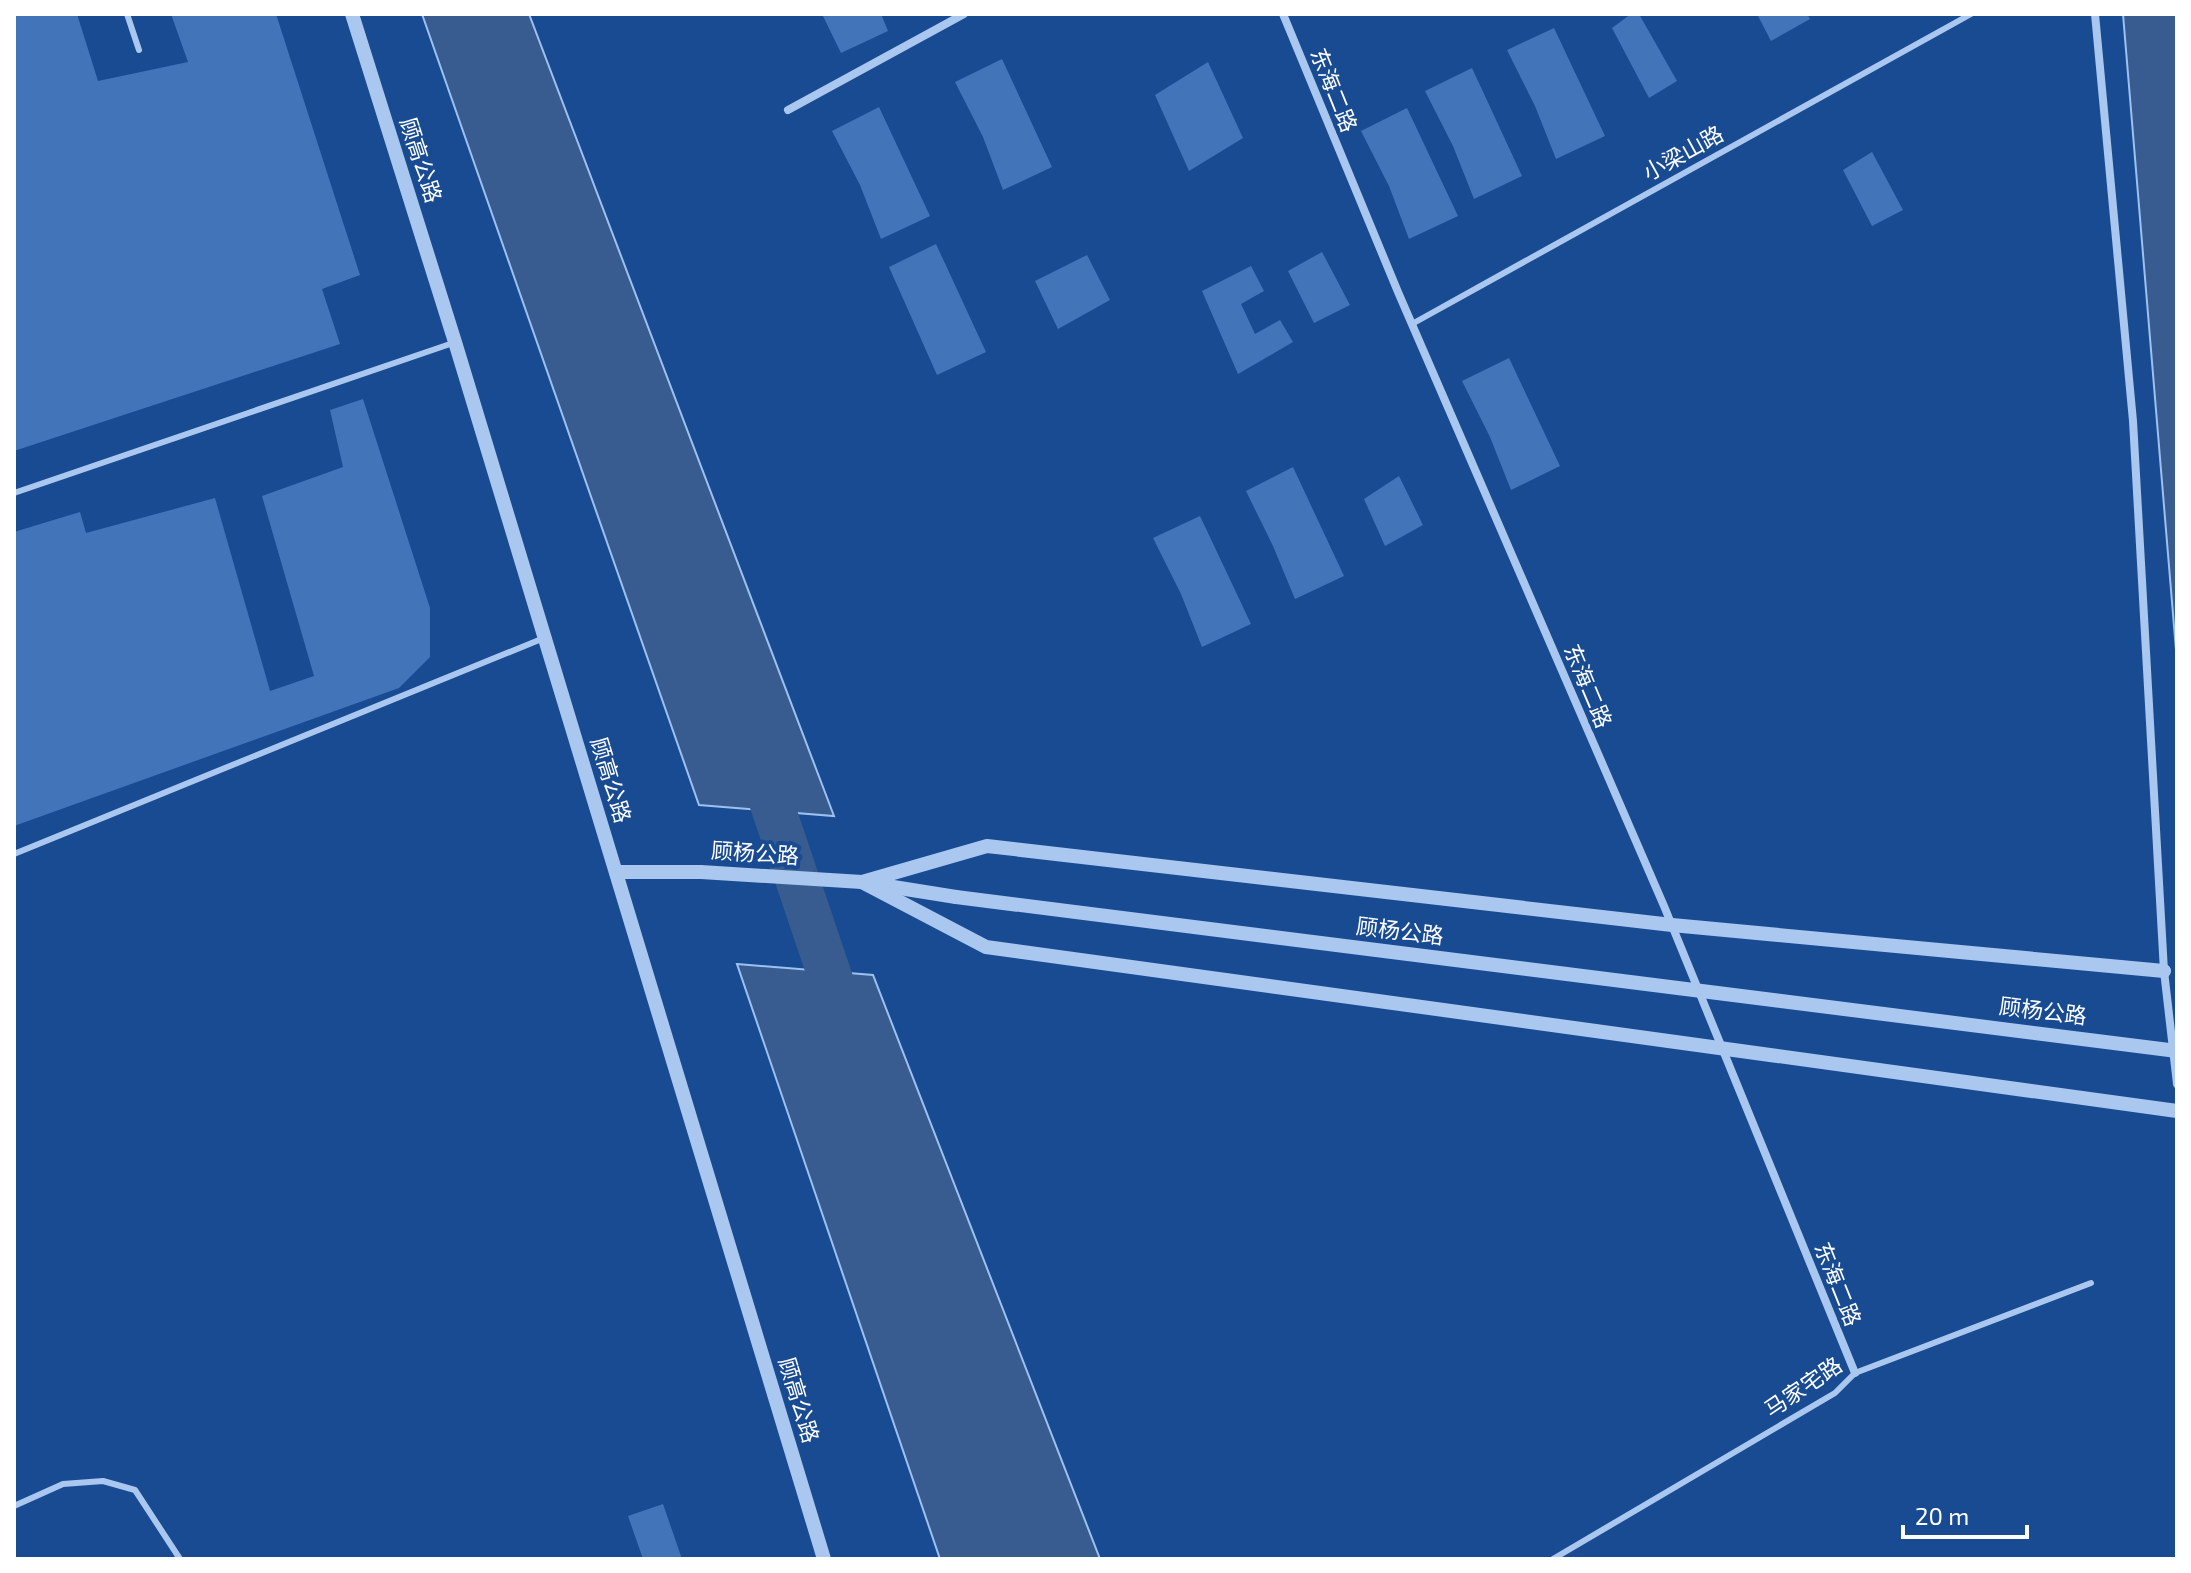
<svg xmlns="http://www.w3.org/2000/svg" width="2191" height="1573" font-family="'Exo 2','Noto Sans SC',sans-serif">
<rect width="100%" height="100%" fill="#194b92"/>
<g fill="#385c8f" stroke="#9cc1f1" stroke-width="2">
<path d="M422,14H529L834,816L699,805Z"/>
<path d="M2123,14H2177V662Z"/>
<path d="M737,964L873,975L1100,1559H940Z"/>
</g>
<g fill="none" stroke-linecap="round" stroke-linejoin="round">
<path stroke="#385c8f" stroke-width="44" d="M755,754L848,1030"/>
</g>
<g fill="#4274b9">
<path d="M14,14H77L98,81L188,62L171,14H276L360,275L322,289L340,344L14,451Z"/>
<path d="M822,14H881L888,31L841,53Z"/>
<path d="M1631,14H1639L1677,81L1649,98L1612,28Z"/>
<path d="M1757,14H1807L1810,19L1771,41Z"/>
<path d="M1554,28L1605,136L1556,159L1535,106L1507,50Z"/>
<path d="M1002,59L1052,167L1003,190L983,137L955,82Z"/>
<path d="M1208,62L1243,138L1189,171L1155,95Z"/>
<path d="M1472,68L1522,176L1474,199L1453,146L1425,91Z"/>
<path d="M879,107L930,216L881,239L860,185L832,131Z"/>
<path d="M1407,108L1458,216L1409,239L1389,186L1361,131Z"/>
<path d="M1872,152L1903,210L1872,226L1843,170Z"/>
<path d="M936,244L986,352L937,375L889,267Z"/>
<path d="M1322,252L1350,305L1314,323L1288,271Z"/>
<path d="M1087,255L1110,300L1058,329L1035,281Z"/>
<path d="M1251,266L1264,291L1241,304L1255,334L1280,320L1293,342L1238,374L1202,291Z"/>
<path d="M1509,358L1560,466L1511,490L1490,437L1462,381Z"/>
<path d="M363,399L430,608V657L399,688L14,826V532L80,512L86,533L215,498L270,691L314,676L262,496L343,467L330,410Z"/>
<path d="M1293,467L1344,576L1295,599L1273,546L1246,491Z"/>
<path d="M1399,476L1423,525L1385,546L1364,499Z"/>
<path d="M1200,516L1251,624L1202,647L1181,594L1153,538Z"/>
<path d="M663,1504L682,1559H643L628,1516Z"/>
</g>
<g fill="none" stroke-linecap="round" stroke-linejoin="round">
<g stroke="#a9c7ef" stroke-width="6">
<path d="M127,14L139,50"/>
<path d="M1412,324L1971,14"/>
<path d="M14,493L453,343"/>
<path d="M14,854L544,638"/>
<path d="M14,1506L63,1484L103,1481L135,1490L180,1559"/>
<path d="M1553,1559L1835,1393L1855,1373L2091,1283"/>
</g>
<g stroke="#a9c7ef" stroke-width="8">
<path d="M1283,14L1398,292L1664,906L1855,1373"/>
<path d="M2095,14L2133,421L2164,971L2177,1084"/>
<path d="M788,110L964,14"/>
</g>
<g stroke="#a9c7ef" stroke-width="14">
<path d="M352,14L455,342L824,1559"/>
<path d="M616,872H701L862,882L956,897"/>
<path d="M862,882L986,947L2177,1111"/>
<path d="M862,882L987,846L1672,925L2164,971"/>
</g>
<path stroke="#a9c7ef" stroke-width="14" d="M956,897L2177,1051"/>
</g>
<g text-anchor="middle" stroke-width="8" stroke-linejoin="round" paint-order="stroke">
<g font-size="22" fill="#fff" stroke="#194b92">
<text transform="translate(1334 90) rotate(68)" y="8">东海二路</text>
<text transform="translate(1683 153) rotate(-29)" y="8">小梁山路</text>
<text transform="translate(421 160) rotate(72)" y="8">顾高公路</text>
<text transform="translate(1588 686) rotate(67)" y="8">东海二路</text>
<text transform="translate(611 780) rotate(73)" y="8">顾高公路</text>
<text transform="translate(755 853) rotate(4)" y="8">顾杨公路</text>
<text transform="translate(1400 931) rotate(7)" y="8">顾杨公路</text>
<text transform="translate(2043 1011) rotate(7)" y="8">顾杨公路</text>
<text transform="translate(1838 1284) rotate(68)" y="8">东海二路</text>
<text transform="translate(1803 1387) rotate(-34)" y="8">马家宅路</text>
<text transform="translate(799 1400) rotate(73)" y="8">顾高公路</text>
</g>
</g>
<rect width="2191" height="1573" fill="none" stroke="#ffffff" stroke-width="32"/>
<path d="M1903 1525v12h124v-12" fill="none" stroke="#ffffff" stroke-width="4"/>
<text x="1915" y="1525" font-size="24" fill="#ffffff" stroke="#194b92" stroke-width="6" paint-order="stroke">20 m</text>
</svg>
